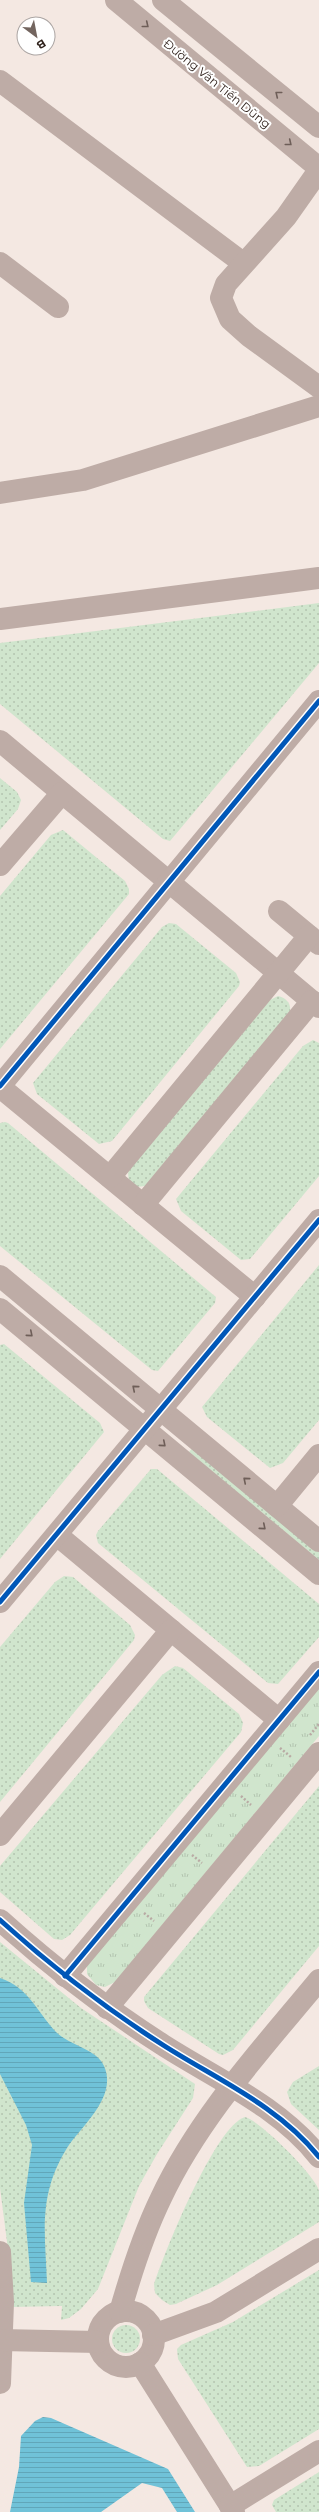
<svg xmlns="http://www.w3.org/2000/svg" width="319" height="2512" font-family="Montserrat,sans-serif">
<defs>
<pattern id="grass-dots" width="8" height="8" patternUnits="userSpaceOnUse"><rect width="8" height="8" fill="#d0e5cd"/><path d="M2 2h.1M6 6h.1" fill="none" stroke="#b3c4af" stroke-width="1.8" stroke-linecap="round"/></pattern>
<pattern id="park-tufts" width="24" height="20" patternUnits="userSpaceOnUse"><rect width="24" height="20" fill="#d0e5cd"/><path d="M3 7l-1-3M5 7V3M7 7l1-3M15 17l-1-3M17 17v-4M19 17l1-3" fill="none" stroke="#b3c4af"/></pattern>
<pattern id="water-rules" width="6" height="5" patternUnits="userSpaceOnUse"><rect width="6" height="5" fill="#70c2d8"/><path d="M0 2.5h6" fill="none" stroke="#61a6b9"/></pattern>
</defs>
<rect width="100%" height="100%" fill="#f4e8e2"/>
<g fill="url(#grass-dots)">
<path d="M319,603V663L170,841L163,839L0,704V643Z"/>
<path d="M0,778L17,792L21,800L18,809L0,830Z"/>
<path d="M63,830L125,881L129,889V894L0,1049V896L51,835Z"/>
<path d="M169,923L176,924L236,973L240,982L239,986L112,1141L99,1144L37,1094L33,1083L162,927Z"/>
<path d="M278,996C286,998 291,1003 290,1011L145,1186L136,1187L129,1182L128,1173L130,1169L270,1000Z"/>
<path d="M313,1040L319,1043V1176L250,1259L241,1260L181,1211L176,1199L303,1046Z"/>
<path d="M5,1122L8,1123L216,1297L215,1303L158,1371L152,1370L0,1246V1123Z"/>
<path d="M319,1265V1420L283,1463L270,1468L207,1417L202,1407Z"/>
<path d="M4,1344L100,1423L104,1432L0,1559V1345Z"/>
<path d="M193,1447L319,1552V1560L189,1452Z"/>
<path d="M151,1469H157L319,1604V1637L278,1684L268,1683L98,1543L96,1535L98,1531Z"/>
<path d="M64,1576L73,1577L130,1625L135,1635L134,1640L0,1802V1647L55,1582Z"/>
<path d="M175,1666L183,1668L239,1714L243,1723L241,1732L70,1935L62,1940L54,1939L0,1892V1866L162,1675Z"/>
<path d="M319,1786V1946L233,2050L223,2055L219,2054L148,2008L144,2001V1997Z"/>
<path d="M0,1942L81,2008L195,2084L193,2098L157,2154L139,2186L98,2289L81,2309L69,2318L61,2320L62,2306L11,2307L9,2257L0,2188Z"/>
<path d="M319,2066V2130L291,2104L287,2092L293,2082Z"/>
<path d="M245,2117C259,2120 316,2176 319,2191C319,2200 319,2212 319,2222L217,2285L176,2304L170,2305L162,2300L155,2293L154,2284C164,2253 215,2126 245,2117Z"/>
<path d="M319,2270V2429L259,2466L247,2467L178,2359L177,2349L181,2345L233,2322Z"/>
<circle cx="126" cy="2339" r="14"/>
<path d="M319,2472V2512H276L272,2505L274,2500Z"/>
</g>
<path fill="url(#park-tufts)" d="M319,1687V1736L115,1982L105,1987L96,1985L87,1974V1965Z"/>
<g fill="url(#water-rules)">
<path d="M0,1978C29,1988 36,2010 55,2031C69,2046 96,2048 104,2066C118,2097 81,2126 67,2148C38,2195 45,2231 47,2283L31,2282L24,2203L32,2145L26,2125L0,2074Z"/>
<path d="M43,2417L51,2418L168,2469L195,2512H177L162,2488L142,2483L101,2512H10L19,2467L21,2436L35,2421Z"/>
</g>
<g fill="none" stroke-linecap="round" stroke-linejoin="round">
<g stroke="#b8aaa4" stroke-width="2.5" stroke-dasharray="2 2" stroke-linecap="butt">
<path d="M310,1735L319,1724"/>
<path d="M280,1748L291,1757"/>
<path d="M241,1796L251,1805"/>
<path d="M192,1855L202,1863"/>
<path d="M144,1913L154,1921"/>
</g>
<g stroke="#beaca6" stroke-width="22">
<path d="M116,0L319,168"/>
<path d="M163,0L319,127"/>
<path d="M0,81L243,263"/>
<path d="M319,170L286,217L226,284L221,298L230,319L249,336L319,387"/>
<path d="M0,263L58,307"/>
<path d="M0,493L83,480L319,406"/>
<path d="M0,619L319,578"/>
<path d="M0,741L319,1007"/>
<path d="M0,865L62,793"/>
<path d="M279,911L319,944"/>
<path d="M0,1086L319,701"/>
<path d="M0,1087L255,1297"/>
<path d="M110,1177L309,936"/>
<path d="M143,1205L312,1001"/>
<path d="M0,1276L319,1541"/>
<path d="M0,1309L319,1574"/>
<path d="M277,1506L319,1455"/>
<path d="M57,1535L279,1720"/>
<path d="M0,1602L319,1220"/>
<path d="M0,1835L171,1630"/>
<path d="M0,1920C51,1966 105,2008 163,2045C216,2079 279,2106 319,2157"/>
<path d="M65,1976L319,1672"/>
<path d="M107,2008L319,1753"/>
<path d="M0,2252L3,2302L0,2383"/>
<circle cx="126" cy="2339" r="28"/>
<path d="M120,2312C131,2273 143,2235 161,2198C199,2117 262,2049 319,1980"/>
<path d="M153,2335L216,2312L319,2249"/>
<path d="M0,2340L98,2342"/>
<path d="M140,2363L234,2512"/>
<path d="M230,2506L319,2451"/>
</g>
<defs>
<g id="cycleway">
<path d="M0,1086L319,701"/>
<path d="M0,1602L319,1220"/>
<path d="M0,1920C51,1966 105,2008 163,2045C216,2079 279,2106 319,2157"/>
<path d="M65,1976L319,1672"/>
</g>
</defs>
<use href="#cycleway" stroke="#fff" stroke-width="8"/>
<use href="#cycleway" stroke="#0057b8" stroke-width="5"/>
</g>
<defs><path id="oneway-chevron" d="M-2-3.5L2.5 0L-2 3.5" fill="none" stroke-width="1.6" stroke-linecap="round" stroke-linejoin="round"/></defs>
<g stroke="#6e5e58">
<use href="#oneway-chevron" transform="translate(146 25) rotate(39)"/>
<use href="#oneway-chevron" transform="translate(278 94) rotate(-141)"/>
<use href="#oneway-chevron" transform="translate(289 143) rotate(39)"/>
<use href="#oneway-chevron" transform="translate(30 1334) rotate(40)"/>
<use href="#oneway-chevron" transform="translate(135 1388) rotate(-140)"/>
<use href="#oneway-chevron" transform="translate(163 1444) rotate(40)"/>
<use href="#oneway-chevron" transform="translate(246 1480) rotate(-140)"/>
<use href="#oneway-chevron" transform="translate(263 1527) rotate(40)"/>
</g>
<g text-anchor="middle" stroke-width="4" stroke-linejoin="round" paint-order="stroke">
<g font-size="12" fill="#2d1f19" stroke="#fff">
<text transform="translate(217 84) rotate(39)" y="4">Đường Văn Tiến Dũng</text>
</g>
</g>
<g transform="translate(36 36) rotate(148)"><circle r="19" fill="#ffffff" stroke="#aba5a3"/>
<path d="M0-3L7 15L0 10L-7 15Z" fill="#73655f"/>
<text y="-6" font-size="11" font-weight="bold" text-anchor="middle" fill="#2d1f19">B</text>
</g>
</svg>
